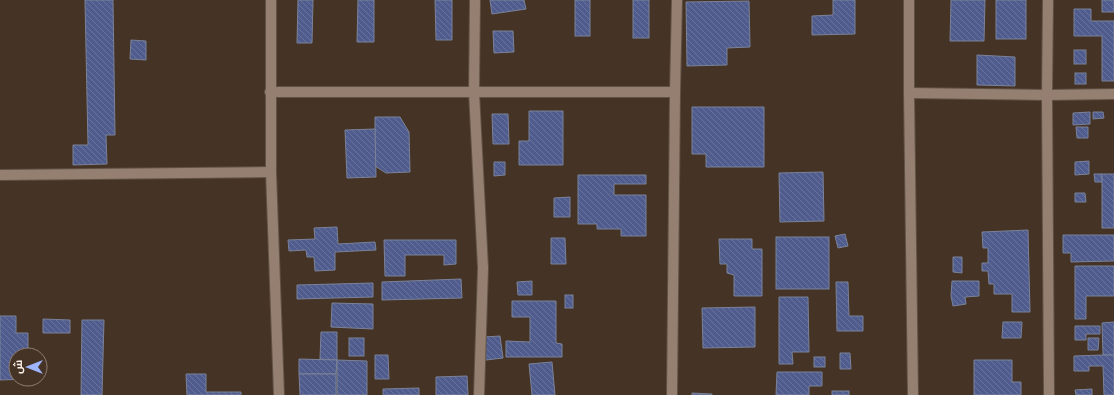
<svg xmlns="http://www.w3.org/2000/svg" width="1114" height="395" font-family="'Open Sans',Cairo,sans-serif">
<defs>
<pattern id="building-back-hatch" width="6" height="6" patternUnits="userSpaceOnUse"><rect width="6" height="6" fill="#4f5c8d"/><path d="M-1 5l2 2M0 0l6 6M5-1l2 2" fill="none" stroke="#69749d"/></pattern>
</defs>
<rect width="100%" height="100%" fill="#453326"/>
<g fill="url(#building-back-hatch)" stroke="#7b8298">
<path d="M85,0H113L115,135H106L107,164L73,165V145H88Z"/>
<path d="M298,0H313L312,43H297Z"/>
<path d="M358,0H374V42H357Z"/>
<path d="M435,0H452V40H436Z"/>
<path d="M490,0H524L526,9L492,14Z"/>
<rect x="575" y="0" width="15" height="36"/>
<rect x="633" y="0" width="16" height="38"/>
<path d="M833,0H855V34L812,35V16L833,15Z"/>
<path d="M951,0H985L984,41H950Z"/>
<rect x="996" y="0" width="30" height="39"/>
<rect x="1102" y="0" width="12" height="12"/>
<path d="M749,1L750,47L727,48V65L687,66L686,2Z"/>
<path d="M1074,9H1091V21H1114V81H1102V36H1074Z"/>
<path d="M493,31H513L514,52L494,53Z"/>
<path d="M131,40L146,41V60L130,59Z"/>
<rect x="1074" y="50" width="12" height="14"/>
<path d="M977,55L1015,57V86L977,85Z"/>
<rect x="1075" y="73" width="11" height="11"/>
<path d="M692,107H764V167H706V154H692Z"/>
<path d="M529,111H563V165H519V141H529Z"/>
<path d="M1090,112V124L1073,125V113Z"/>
<path d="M1093,112H1103L1104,118L1093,119Z"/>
<path d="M492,114H508L509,144H493Z"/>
<path d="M375,117H400L409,132L410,172L386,173L375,166Z"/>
<path d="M1076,127H1088V138H1077Z"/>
<path d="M375,129L376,177L347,178L345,130Z"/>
<path d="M1089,161V174L1075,175V162Z"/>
<path d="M494,162H505V175L494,176Z"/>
<path d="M823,172L824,221L780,222L779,173Z"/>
<path d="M1094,174H1102V182H1095Z"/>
<rect x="1102" y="174" width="12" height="54"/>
<path d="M578,175H646V184H614V195H646V236H621V229H597V224H578Z"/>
<path d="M1075,193H1085L1086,202H1075Z"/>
<path d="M570,197V217H554V198Z"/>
<path d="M337,227L338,244L375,242L376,250L335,252V270L315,271L314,257H307L306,250L289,251L288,240L315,239L314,228Z"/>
<path d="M1028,230L1030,312H1012V294H994V284H989L988,271H982V263H988V248H983L982,232Z"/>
<path d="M845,234L848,246L838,248L835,236Z"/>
<path d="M1063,235H1114V261L1071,262V253H1063Z"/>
<rect x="776" y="237" width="53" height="52"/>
<path d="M551,238H565L566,264H551Z"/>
<path d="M719,239H752V249H762V296H734V275L727,273V264H720Z"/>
<path d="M384,240H456V264L444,265V255H405V276H385Z"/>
<path d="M953,257H962V273L953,272Z"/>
<path d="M1075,266H1114V296H1086V319H1075Z"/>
<path d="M461,279L462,298L382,300V282Z"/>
<path d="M532,281V295H518L517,282Z"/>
<path d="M952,281H979V296L965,297L966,304L953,306L951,296Z"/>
<path d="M836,282H848L849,316H863V331H837Z"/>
<path d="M373,283V297L297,299V285Z"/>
<rect x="565" y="295" width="8" height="13"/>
<path d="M779,297H808L809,352H792L793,364H779Z"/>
<path d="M512,301H556V343L562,344V357H506V341L530,342V317H512Z"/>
<path d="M332,303L373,304V329L331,327Z"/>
<path d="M755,307V347L703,348L702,308Z"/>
<path d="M0,316H16V333H28V355H16V379H29L0,380Z"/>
<path d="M43,319L70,320V333H43Z"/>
<path d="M82,320H104L102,395H81Z"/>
<path d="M1003,322H1022L1021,338H1002Z"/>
<path d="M1114,322V355H1103L1102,323Z"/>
<path d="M1075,326H1100V334H1086V340H1075Z"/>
<path d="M321,332H337V360L320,359Z"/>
<path d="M500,336L503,358L486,360L484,337Z"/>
<rect x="349" y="338" width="15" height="18"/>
<path d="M1088,338H1099L1098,350H1088Z"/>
<path d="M840,353H850L851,369H840Z"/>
<path d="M375,355H388L389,379H375Z"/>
<path d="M1103,355H1114V395H1104L1103,366H1089V371H1074V356Z"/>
<rect x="814" y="357" width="11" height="10"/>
<path d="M299,359L337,360L336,374H299Z"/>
<path d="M337,360L367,361V395H337Z"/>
<path d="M974,360H1012V382H1021V395H974Z"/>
<path d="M552,362L555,395H532L529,364Z"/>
<path d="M777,372H822V386H809V395H776Z"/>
<path d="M186,374H206V392H241V395H187Z"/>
<path d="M299,374H336V395H300Z"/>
<path d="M467,376L468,395H436V377Z"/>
<path d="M419,388V395H383V389Z"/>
<path d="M1092,389V395H1076L1075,390Z"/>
<rect x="832" y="391" width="17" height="4"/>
<path d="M692,393L712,394V395H692Z"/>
</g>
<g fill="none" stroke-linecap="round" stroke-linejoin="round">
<defs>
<g id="minor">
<path d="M271,0V172L279,395"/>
<path d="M475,0L474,92L483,268L479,395"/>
<path d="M1048,0L1047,95L1049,395"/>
<path d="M270,92H675"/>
<path d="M909,93L1047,95L1114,94"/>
<path d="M0,175L271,172"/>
<path d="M672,395L675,92L677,0"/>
</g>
<path id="tertiary" d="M909,0V93L913,395"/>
</defs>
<use href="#minor" stroke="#615246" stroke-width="12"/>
<use href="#tertiary" stroke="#615246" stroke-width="12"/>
<use href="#minor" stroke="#957f70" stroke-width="10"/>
<use href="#tertiary" stroke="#957f70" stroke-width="10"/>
</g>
<g transform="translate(28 367) rotate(270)"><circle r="19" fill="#453326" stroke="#8e7e73"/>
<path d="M0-3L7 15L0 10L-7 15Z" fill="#9eb4fd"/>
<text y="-6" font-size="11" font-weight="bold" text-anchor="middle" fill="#fbefe6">ش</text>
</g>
</svg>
